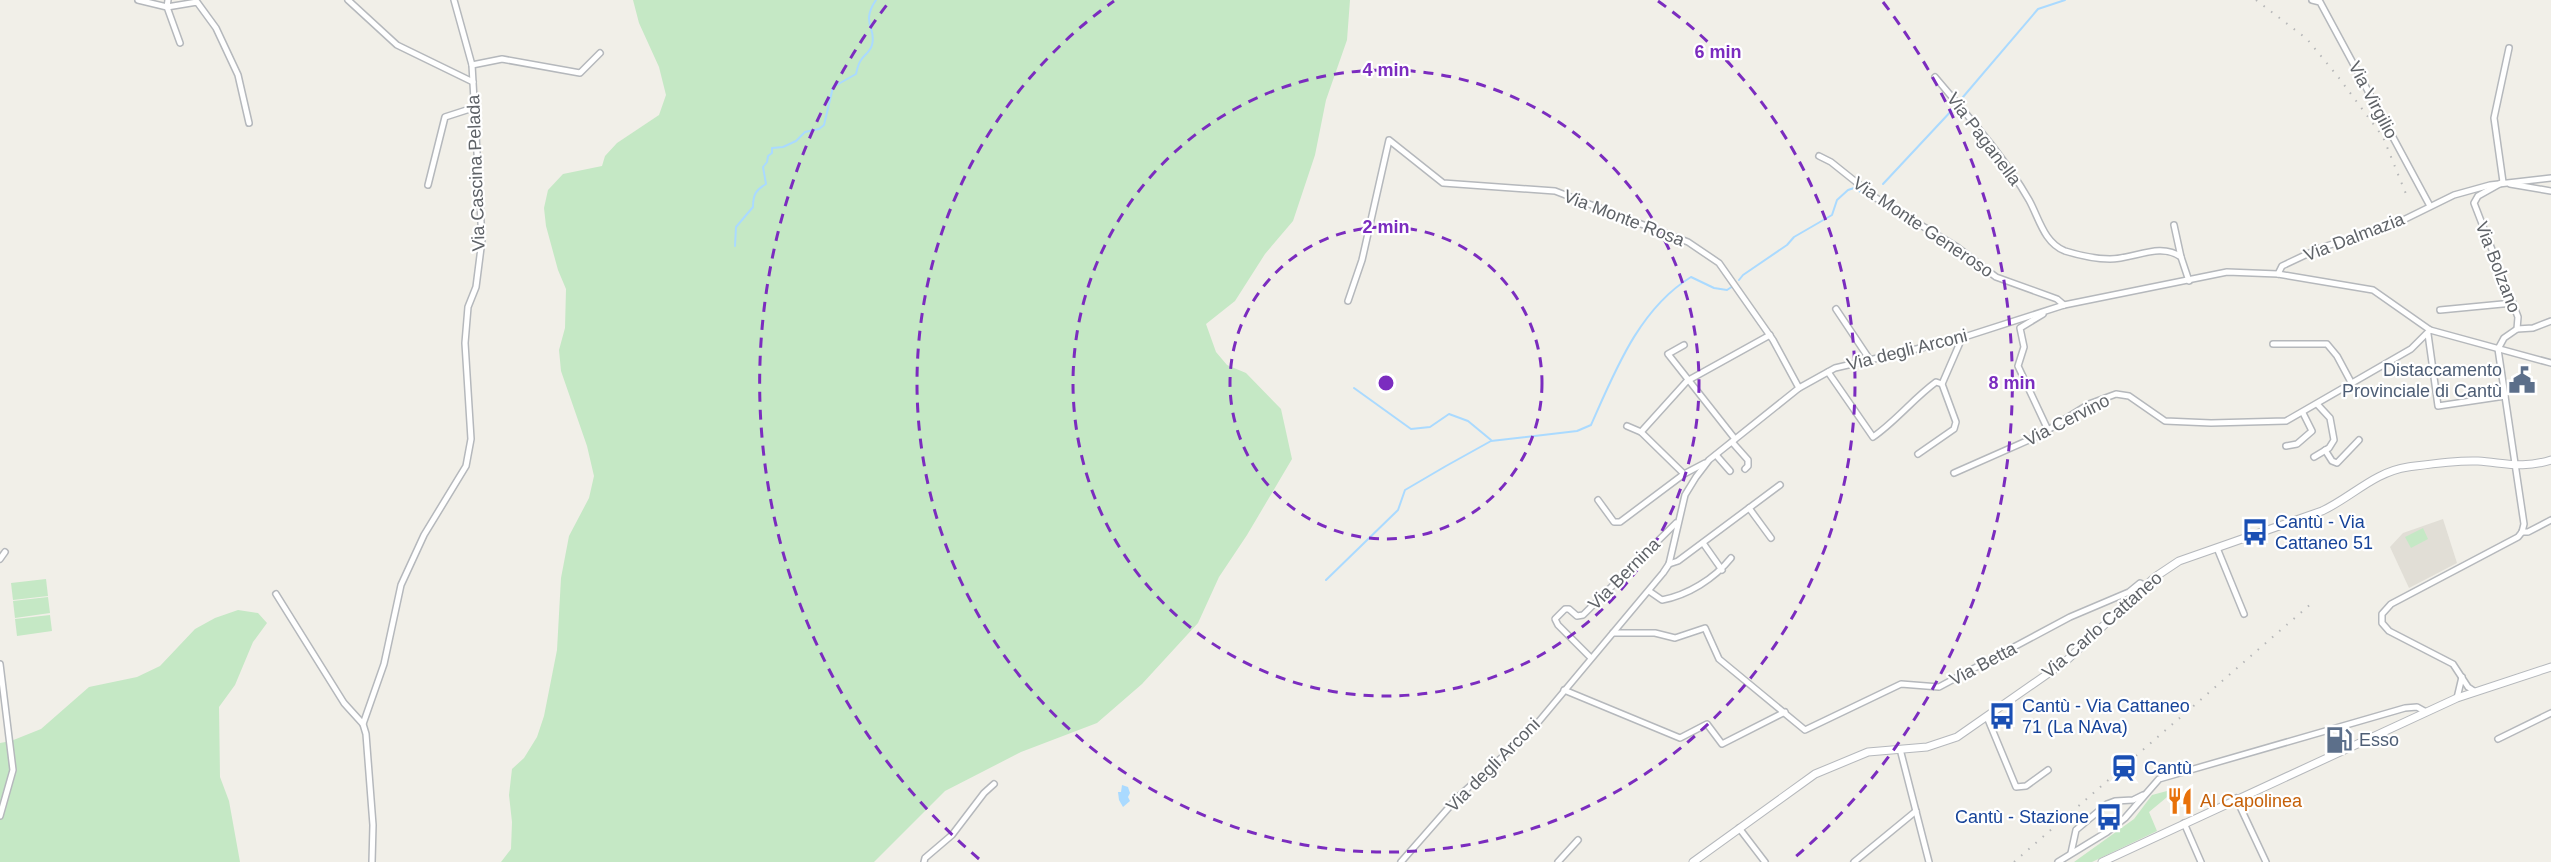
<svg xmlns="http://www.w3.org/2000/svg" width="2551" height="862" font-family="Arial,sans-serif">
<rect width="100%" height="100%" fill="#f1efe8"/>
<path fill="#e1ded6" d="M2443,519L2457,563L2409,588L2390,547L2403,533Z"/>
<g fill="#c5e8c5">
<path d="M633,0H1350L1347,40L1326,100L1315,155L1293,221L1265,254L1235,301L1206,324L1216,352L1227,365L1246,373L1281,409L1292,459L1247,535L1219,577L1198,623L1142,684L1097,723L1021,752L945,791L874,862H501L511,849L512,822L509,795L512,769L524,758L537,737L544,716L557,650L561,578L569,536L589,498L594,476L587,446L561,371L559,350L565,328L566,289L558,270L546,226L544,208L548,190L563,174L602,166L605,156L617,143L659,115L666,95L659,67L639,23Z"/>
<path d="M2423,528L2428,539L2411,548L2405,537Z"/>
<path d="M46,579L48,596L13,600L11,583Z"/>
<path d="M48,597L50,613L15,618L13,601Z"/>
<path d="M238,610L258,613L267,623L253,642L235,685L219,707L220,777L229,801L240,862H0V743L11,741L41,729L89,687L137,677L160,666L195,629L215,618Z"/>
<path d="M50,615L52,631L17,636L15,619Z"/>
<path d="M2178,788L2149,812L2157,831L2092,862H2074L2134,819L2152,795Z"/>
</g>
<path fill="#aadaff" d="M1122,785L1128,787L1130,793L1128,797L1130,801L1123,807L1119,800L1118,792H1121Z"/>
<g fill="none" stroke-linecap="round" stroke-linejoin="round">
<g stroke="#aadaff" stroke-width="2">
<path d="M1963,97L2038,9L2065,0"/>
<path d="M1883,184L1954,108"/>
<path d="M735,246L736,227L753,207C753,194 756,190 766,184L763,167L767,162L768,156L772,153V148L783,147L796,141L805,132L819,129L824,125L833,87L856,74C857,70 858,64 861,60C864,55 870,52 872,45C877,27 860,24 876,0"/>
<path d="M1739,280L1743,275L1787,245L1794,237L1832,215L1837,200L1848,190L1854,188L1875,201"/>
<path d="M1354,388L1411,429L1430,427L1449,414L1468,421L1491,440"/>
<path d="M1326,580L1398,510L1405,490L1446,466L1491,441L1577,431L1591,425C1615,371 1639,309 1691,277L1714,288L1727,290L1733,286"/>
</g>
<defs>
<g id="minor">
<path d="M138,0L167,7L180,43"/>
<path d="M168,0L167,7L197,2L216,28L238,75L249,123"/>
<path d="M348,0L397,45L473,82"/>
<path d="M2312,0L2320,2L2430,206"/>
<path d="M472,65L502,59L580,73L600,53"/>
<path d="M1935,77C1968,116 2003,155 2029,200C2039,218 2044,243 2065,251C2078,255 2097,259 2110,259C2134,259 2160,242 2181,257L2189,281"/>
<path d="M1819,156L1831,162L1876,198L1957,247L1996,277L2057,299L2064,305"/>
<path d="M2503,182L2478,196L2474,203L2518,317L2517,329L2504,338L2498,349L2524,524L2522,532"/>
<path d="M2503,182L2494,118L2509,48"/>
<path d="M2510,184L2551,191"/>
<path d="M428,185L445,117L476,107"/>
<path d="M2174,225L2181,257"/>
<path d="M2278,274L2282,266L2320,248L2391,226L2454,195L2490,185L2551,178"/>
<path d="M1348,301L1362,260L1389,140L1443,183L1555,191L1688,242L1719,263L1773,340L1799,388"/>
<path d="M1836,309L1870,360"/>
<path d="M2440,310L2513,303"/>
<path d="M2043,314L2020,328L2024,347L2018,366L2048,430"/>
<path d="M2517,329L2533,328L2551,321"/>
<path d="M2428,334L2438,406L2505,396"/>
<path d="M2273,344H2327L2337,356L2352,384"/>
<path d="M1684,345L1668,354L1735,439"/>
<path d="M1828,372L1873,437C1896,421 1914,398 1936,382L1942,384"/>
<path d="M1627,426L1641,432"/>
<path d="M1732,442L1748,460V466L1745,469"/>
<path d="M2286,446L2297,444L2312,431L2303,413"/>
<path d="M2325,450L2332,461L2337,463L2359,440"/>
<path d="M1918,454L1954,429L1956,422L1942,384L1962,338"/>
<path d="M1716,455L1730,471"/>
<path d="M2314,457L2329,448L2334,440L2330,418L2317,404"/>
<path d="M1954,473L2040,435L2089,404L2116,394L2129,396L2165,421L2211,423L2286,421L2411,349L2430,330"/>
<path d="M1684,474L1641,432L1687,381L1770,335"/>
<path d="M1598,500L1614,522H1620L1684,474L1705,463"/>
<path d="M1749,508L1771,538"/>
<path d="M2522,532H2528L2551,520"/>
<path d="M1703,543L1722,570"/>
<path d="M2217,548L2244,614"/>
<path d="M0,559L5,552"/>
<path d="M1669,564L1678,561L1780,485"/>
<path d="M1649,591L1662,600C1688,595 1714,579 1731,558"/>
<path d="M276,594L344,703L363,724"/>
<path d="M1613,633H1655L1675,638L1705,628L1719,659L1805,730L1901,684L1939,687L2070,617L2129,592L2140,583L2145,586"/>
<path d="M1591,658L1558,625L1555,619L1565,609H1569L1577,616L1583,615L1676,523"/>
<path d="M0,664L13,770L0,816"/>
<path d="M1564,690L1680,738L1707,724L1722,744L1785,712"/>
<path d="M2474,691L2468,687L2453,664L2389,631L2382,623V614L2391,604L2518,537L2522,532"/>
<path d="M2457,698L2462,677"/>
<path d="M1987,717L2016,787L2026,786L2048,770"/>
<path d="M2498,739L2551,713"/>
<path d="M1900,749L1929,862"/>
<path d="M2236,798L2266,862"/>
<path d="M2184,823L2201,862"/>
<path d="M1739,828L1765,862"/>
<path d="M2071,853L2076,830L2107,804L2115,801L2133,800L2143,795"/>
<path d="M372,862L373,825L366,734L363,724L384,664L401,585L424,535L466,466L471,439L465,343L468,307L476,287L482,240L472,65L454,0"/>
<path d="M924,862L925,858L952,835L984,793L994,784"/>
<path d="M1401,862L1458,797L1530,732L1663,573L1669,564L1685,495L1696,477L1709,460L1799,388L1835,368L1955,340L2064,305L2227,272L2278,274L2373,290L2430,330L2551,363"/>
<path d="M1558,862L1578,840"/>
<path d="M1854,862L1916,811"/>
<path d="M2058,862L2107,832L2125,818L2159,779L2405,708L2417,707L2426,712"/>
</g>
<g id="tertiary">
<path d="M1693,862L1815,774L1868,752L1927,747L1957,737L2066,661L2155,577L2179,561L2322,511C2352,497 2374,472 2408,467C2430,464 2455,460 2478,461C2506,463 2523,469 2551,460"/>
<path d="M2102,862L2457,698L2551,667"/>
</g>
</defs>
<use href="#minor" stroke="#b5b8bc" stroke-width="8"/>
<use href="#tertiary" stroke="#b5b8bc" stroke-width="9"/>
<use href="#minor" stroke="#fff" stroke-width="5"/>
<use href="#tertiary" stroke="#fff" stroke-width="7"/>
<g stroke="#b6b7b8" stroke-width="2" stroke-dasharray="1.5 8" stroke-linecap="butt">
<path d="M2256,0L2307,39L2339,78L2383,137L2406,194"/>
<path d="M2014,862L2313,602"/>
</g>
</g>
<g fill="none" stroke="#7b2cbf" stroke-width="3" stroke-dasharray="10 8">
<circle cx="1386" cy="383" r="156"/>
<circle cx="1386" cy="383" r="313"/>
<path d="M1658 1A469 469 0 1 1 1114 1"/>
<path d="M979 859A626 626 0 0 1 889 2M1883 2A626 626 0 0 1 1793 859"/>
</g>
<defs>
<symbol id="civic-bare" viewBox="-9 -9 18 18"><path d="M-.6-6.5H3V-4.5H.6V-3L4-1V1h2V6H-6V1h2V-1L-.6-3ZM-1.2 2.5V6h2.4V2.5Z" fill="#5c6f8a" stroke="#fff" stroke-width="2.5" paint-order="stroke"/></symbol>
<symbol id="bus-bare" viewBox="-9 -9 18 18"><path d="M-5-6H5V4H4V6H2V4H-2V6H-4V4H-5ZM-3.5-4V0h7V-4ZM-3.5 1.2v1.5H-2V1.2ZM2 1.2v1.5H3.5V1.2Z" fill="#1a4fb4" stroke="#fff" stroke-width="2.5" paint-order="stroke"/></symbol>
<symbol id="fuel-bare" viewBox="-9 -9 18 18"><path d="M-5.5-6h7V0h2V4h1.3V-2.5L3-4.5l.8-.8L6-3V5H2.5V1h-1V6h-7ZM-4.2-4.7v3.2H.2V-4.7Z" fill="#5c6f8a" stroke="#fff" stroke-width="2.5" paint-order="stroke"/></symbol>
<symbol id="station-bare" viewBox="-9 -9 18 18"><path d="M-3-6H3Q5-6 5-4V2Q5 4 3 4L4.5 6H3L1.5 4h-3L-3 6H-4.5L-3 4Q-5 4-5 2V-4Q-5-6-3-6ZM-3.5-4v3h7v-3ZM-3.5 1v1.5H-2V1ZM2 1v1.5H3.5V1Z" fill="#1a4fb4" stroke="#fff" stroke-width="2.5" paint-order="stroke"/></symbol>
<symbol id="restaurant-bare" viewBox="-9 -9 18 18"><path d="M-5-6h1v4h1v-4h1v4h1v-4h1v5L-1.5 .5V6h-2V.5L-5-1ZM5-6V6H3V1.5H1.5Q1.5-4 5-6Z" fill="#e8710a" stroke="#fff" stroke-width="2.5" paint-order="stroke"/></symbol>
</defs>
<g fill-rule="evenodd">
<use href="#civic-bare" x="2503" y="361" width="38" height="38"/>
<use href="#bus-bare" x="2236" y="513" width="38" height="38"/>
<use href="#bus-bare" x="1983" y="697" width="38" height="38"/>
<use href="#fuel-bare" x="2320" y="721" width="38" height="38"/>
<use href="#station-bare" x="2105" y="749" width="38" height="38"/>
<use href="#restaurant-bare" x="2161" y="782" width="38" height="38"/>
<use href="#bus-bare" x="2090" y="798" width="38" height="38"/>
</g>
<g text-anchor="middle" stroke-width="4.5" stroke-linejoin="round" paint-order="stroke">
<g font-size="18" fill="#5f6368" stroke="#fff">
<text transform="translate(2373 100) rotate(62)" y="6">Via Virgilio</text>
<text transform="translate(1984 139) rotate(53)" y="6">Via Paganella</text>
<text transform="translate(476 173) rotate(-92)" y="6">Via Cascina Pelada</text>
<text transform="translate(1624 218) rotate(21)" y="6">Via Monte Rosa</text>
<text transform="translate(1923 227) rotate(34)" y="6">Via Monte Generoso</text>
<text transform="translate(2354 237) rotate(-21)" y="6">Via Dalmazia</text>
<text transform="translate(2498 267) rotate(69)" y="6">Via Bolzano</text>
<text transform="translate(1907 350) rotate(-14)" y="6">Via degli Arconi</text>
<text transform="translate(2067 420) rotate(-27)" y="6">Via Cervino</text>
<text transform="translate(1624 574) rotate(-45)" y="6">Via Bernina</text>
<text transform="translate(2102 625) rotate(-41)" y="6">Via Carlo Cattaneo</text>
<text transform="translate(1983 664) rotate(-28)" y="6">Via Betta</text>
<text transform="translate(1493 765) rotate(-45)" y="6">Via degli Arconi</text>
</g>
<g font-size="18" fill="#4e5e75" stroke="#fff" text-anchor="end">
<text x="2502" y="376">Distaccamento<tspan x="2502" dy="21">Provinciale di Cantù</tspan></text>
<text x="2359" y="746" text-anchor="start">Esso</text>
</g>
<g font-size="18" fill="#164399" stroke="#fff" text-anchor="start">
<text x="2275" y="528">Cantù - Via<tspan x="2275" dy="21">Cattaneo 51</tspan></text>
<text x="2022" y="712">Cantù - Via Cattaneo<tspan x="2022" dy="21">71 (La NAva)</tspan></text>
<text x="2144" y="774">Cantù</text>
<text x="2089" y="823" text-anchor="end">Cantù - Stazione</text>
</g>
<g font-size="18" fill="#c56008" stroke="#fff" text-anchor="start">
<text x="2200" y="807">Al Capolinea</text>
</g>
</g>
<circle cx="1386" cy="383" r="9" fill="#7b2cbf" stroke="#fff" stroke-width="3"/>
<g font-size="18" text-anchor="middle" font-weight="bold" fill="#7b2cbf" stroke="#fff" stroke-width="4.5" stroke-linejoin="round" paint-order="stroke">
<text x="1718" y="58">6 min</text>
<text x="1386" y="76">4 min</text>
<text x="1386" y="233">2 min</text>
<text x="2012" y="389">8 min</text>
</g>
</svg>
